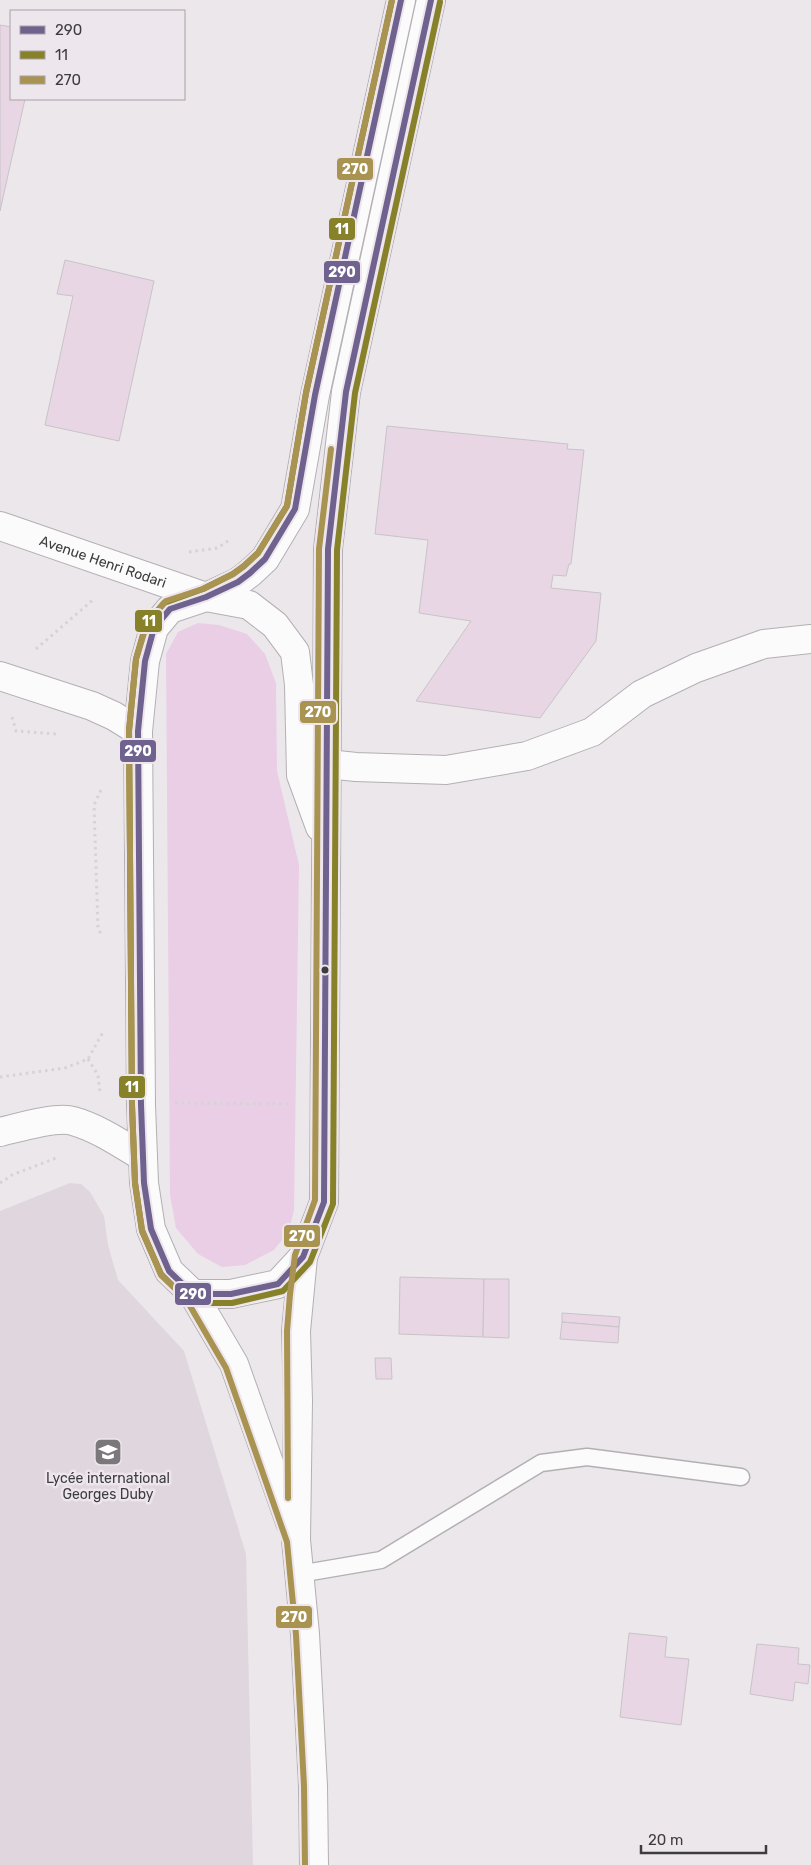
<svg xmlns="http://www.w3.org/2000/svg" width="811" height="1865" font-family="Rubik,sans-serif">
<rect width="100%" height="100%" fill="#ece7eb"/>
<path fill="#e0d7de" d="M70,1183L81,1184L90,1192L104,1216L108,1245L118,1280L184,1351L246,1554L253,1865H0V1211Z"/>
<path fill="#e9cee5" d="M198,623L219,625L247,634L265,654L276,683L277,771L299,865L294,1210L289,1231L274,1250L245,1265L222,1267L198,1254L176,1228L170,1195L166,654L178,632Z"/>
<g fill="#e8d6e5" stroke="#c7c4c7">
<path d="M0,25L11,27V99H25L0,211Z"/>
<path d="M65,260L154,281L119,441L45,425L73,296L57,294Z"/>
<path d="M387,426L568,444L567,449L584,450L571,564H569L566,576L553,575L551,588L601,593L596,641L540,718L416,701L471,621L419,613L428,540L375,534Z"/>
<path d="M400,1277L484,1279L483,1337L399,1334Z"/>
<path d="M484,1279H509V1338L483,1337Z"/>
<path d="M562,1313L620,1317L619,1327L562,1322Z"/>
<path d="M562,1322L619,1327L618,1343L560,1339Z"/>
<path d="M375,1358H391L392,1379H376Z"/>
<path d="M629,1633L667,1637L665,1657L689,1659L681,1725L620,1717Z"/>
<path d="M757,1644L799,1648L798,1664L810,1665L808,1684L795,1682L793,1701L750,1694Z"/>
</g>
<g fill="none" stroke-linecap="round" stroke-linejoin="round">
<defs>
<path id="service" d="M299,1574L381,1560L541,1463L587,1457L741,1477"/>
<g id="minor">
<path id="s1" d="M0,526L206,597"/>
<path d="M0,676L92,706L114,716L138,731"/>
<path d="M327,764L356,767L446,770L527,756L592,732L642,694L696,668L764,644L811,639"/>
<path d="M0,1132C17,1128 57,1116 73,1121C98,1128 121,1144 143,1157"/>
</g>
<g id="secondary">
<path d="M206,597L249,605L275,625L295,652L299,685L301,775L320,827"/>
<path d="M193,1294H231L278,1284L303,1257"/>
<path d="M290,1522L234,1364L193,1294L169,1271L151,1229L144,1183L141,1105L138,731L145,661L154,628L170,609L206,597L238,582L250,573L265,559L295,509L315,395L401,0"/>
<path d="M314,1865L313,1786L305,1634L296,1540L298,1401L296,1331L303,1257L324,1202L328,549L346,392L431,0"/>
</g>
</defs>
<use href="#service" stroke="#b3b0b3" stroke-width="19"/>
<use href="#minor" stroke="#b3b0b3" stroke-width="30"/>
<use href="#secondary" stroke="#b3b0b3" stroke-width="30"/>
<g stroke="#d5d3d5" stroke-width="3" stroke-dasharray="2.5 4" stroke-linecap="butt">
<path d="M189,552L217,548L228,541"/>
<path d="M36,649L95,598"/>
<path d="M12,717L16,731L57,734"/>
<path d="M101,790L94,805L98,928L102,936"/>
<path d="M88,1059L98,1075L100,1093"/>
<path d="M0,1077L65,1068L88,1059L103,1032"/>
<path d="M175,1103L289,1104"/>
<path d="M0,1183L12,1175L56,1158"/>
</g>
<use href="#service" stroke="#fcfbfc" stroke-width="16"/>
<use href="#minor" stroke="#fcfbfc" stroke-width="28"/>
<use href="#secondary" stroke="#fcfbfc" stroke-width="28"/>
<defs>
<path id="bus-1" d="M401,0L315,395L295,509L265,559L250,573L238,582L206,597L170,609L154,628L145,661L138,731L141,1105L144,1183L151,1229L169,1271L193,1294H231L278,1284L303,1257L324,1202L328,549L346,392L431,0"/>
<path id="bus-2" d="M392,0L306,393L287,506L258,553L244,566L233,574L203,589L164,603L146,624L136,659L129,731L132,1105L135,1183L142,1231L161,1274L187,1300L191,1303H232L283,1291L310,1262L333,1204L337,550L355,393L440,2"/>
<g id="bus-3">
<path d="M288,1498L287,1331L290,1294L295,1255L315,1200L319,549L331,449"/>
<path d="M305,1865L304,1786L296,1635L287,1542L226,1368L186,1299L161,1275L142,1230L135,1183L132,1105L129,730L136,659L147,623L166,601L203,589L233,574L244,566L258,553L287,506L306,393L392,0"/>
</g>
</defs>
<use href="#bus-1" stroke="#ede6ec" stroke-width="10"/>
<use href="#bus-2" stroke="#ede6ec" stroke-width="10"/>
<use href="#bus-3" stroke="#ede6ec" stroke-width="10"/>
<use href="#bus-1" stroke="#70628f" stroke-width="6"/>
<use href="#bus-2" stroke="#87812a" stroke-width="6"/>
<use href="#bus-3" stroke="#a99351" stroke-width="6"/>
</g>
<defs>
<symbol id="school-square" viewBox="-11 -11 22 22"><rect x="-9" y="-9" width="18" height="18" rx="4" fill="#7b787b" stroke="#ede6ec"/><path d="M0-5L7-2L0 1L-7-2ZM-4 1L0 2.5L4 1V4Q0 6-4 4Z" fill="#fff"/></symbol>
</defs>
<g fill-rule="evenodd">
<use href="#school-square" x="92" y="1436" width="32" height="32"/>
</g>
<circle fill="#3e3c3e" stroke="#ede6ec" stroke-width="2" cx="325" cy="970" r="4.5"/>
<g text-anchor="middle" stroke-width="5" stroke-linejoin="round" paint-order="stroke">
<g font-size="14" fill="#3e3c3e" stroke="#ede6ec">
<text dy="5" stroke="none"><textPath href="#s1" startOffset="109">Avenue Henri Rodari</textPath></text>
</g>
<g font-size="14" fill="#3e3c3e" stroke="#ede6ec">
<text x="108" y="1483">Lycée international<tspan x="108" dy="16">Georges Duby</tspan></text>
</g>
</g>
<g stroke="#ede6ec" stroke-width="2">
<rect x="336" y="157" width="38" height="24" rx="5" fill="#a99351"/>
<rect x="328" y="217" width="28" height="24" rx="5" fill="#87812a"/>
<rect x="323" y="260" width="38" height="24" rx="5" fill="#70628f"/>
<rect x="134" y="609" width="29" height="24" rx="5" fill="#87812a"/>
<rect x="299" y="700" width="38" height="24" rx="5" fill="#a99351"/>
<rect x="119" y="739" width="38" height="24" rx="5" fill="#70628f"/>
<rect x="118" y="1075" width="28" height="24" rx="5" fill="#87812a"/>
<rect x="283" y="1224" width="38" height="24" rx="5" fill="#a99351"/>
<rect x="174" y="1282" width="38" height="24" rx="5" fill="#70628f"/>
<rect x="275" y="1605" width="38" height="24" rx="5" fill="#a99351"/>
</g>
<g font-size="14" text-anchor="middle" font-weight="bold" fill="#fff">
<text x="355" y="174">270</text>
<text x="342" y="234">11</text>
<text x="342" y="277">290</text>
<text x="149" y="626">11</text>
<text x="318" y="717">270</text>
<text x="138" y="756">290</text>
<text x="132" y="1092">11</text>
<text x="302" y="1241">270</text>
<text x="193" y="1299">290</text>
<text x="294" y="1622">270</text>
</g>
<rect x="10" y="10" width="175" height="90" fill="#ede6ec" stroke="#a7a2a6"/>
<rect x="20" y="26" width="25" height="8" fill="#70628f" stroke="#a7a2a6"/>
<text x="55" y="35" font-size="15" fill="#3e3c3e">290</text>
<rect x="20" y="51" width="25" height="8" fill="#87812a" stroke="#a7a2a6"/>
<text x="55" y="60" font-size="15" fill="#3e3c3e">11</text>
<rect x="20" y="76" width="25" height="8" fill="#a99351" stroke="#a7a2a6"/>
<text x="55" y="85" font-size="15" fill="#3e3c3e">270</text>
<path d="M641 1845v8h125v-8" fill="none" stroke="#3e3c3e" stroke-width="2.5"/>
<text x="648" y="1845" font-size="15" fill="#3e3c3e" stroke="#ede6ec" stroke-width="4" paint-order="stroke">20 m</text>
</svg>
